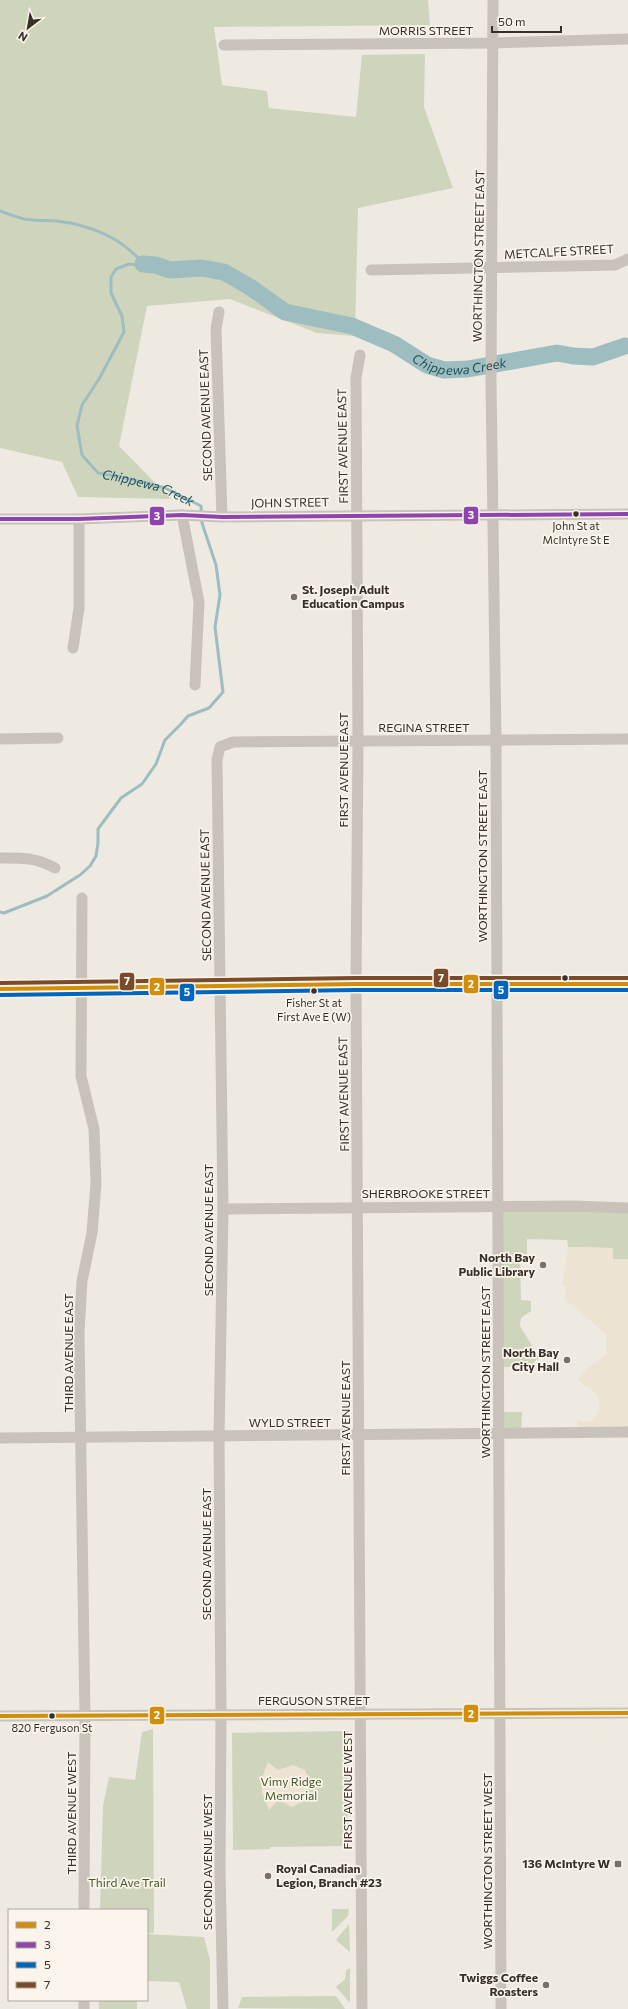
<svg xmlns="http://www.w3.org/2000/svg" width="628" height="2009" font-family="Commissioner,sans-serif">
<rect width="100%" height="100%" fill="#eeeae2"/>
<g fill="#ced5bc">
<path d="M0,0H428L430,25L214,27L222,85L267,91L269,108L356,117L362,55L425,54L424,107L453,188L358,208L355,336L317,333L230,299L147,306L119,446L171,499L78,497L62,462L0,448Z"/>
<path d="M497,1206L628,1208V1259H613V1248L568,1247L567,1240L527,1239V1254H520L521,1300L531,1301V1311L521,1318L520,1326L539,1357L530,1367H498Z"/>
<path d="M499,1412H522L521,1433H499Z"/>
<path d="M153,1729L154,1933H147V1910H100L103,1806L109,1777L135,1780L142,1732Z"/>
<path d="M348,1731V1846L270,1847V1849L233,1850L232,1733Z"/>
<path d="M332,1909H349L348,1916L332,1932Z"/>
<path d="M349,1924L350,1952L336,1940Z"/>
<path d="M147,1934L204,1937L210,1960V2009H187L179,1982L147,1981Z"/>
<path d="M350,1968V2003L336,1987L345,1979L346,1970Z"/>
<path d="M336,1996L345,2009L238,2008L242,1997Z"/>
<rect x="99" y="2000" width="38" height="9"/>
</g>
<g fill="#ece3d2">
<path d="M568,1247L613,1248V1259H628V1432H579L577,1420L583,1422L592,1420L599,1411V1397L591,1388L584,1386L578,1379L589,1367L606,1355V1334L567,1301L565,1297L566,1287L562,1286Z"/>
<path d="M268,1762L278,1770L293,1765L305,1770L310,1784L306,1800L292,1807L278,1800L269,1810L262,1793L261,1780Z"/>
</g>
<g fill="none" stroke-linecap="round" stroke-linejoin="round">
<path stroke="#9ebdc0" stroke-width="3" id="s1" d="M0,211C8,214 16,217 24,219C35,221 46,220 57,221C90,225 123,238 143,264L138,265L129,264L116,269L111,277V293L122,316L124,332L99,379L82,405L77,426L82,455L98,473L126,478L165,488L201,506L202,523L216,565L220,595L215,627L223,692L209,708L188,716L180,725L165,740L156,764L142,784L121,798L98,829V843L96,856L90,866L80,875L47,896L4,913L0,912"/>
<path stroke="#9ebdc0" stroke-width="17" id="s2" d="M143,264L156,265L170,270L202,268L224,272L250,287L285,312L352,326L394,344L427,365L444,370L468,369L557,353L573,356L593,357L625,346"/>
<g stroke="#c8c2bb" stroke-width="11">
<path d="M493,0L491,381L496,741L501,2009"/>
<path d="M224,45L494,43L628,39"/>
<path d="M371,270L615,265L628,259"/>
<path d="M219,312L216,329L222,517"/>
<path d="M360,355L356,378L358,741L356,984L362,2009"/>
<path d="M182,515L199,602L195,685"/>
<path d="M0,519H79L182,515L222,517L628,514"/>
<path d="M73,648L79,608V519"/>
<path d="M0,739L58,738"/>
<path d="M0,858C22,858 35,857 55,868"/>
<path d="M82,898L81,1076L94,1129L96,1183L92,1233L82,1281L79,1333L85,1716L84,1910"/>
<path d="M223,1209L574,1206L628,1208"/>
<path d="M0,1438L628,1432"/>
<path d="M0,1716L628,1713"/>
<path d="M84,2009V2000"/>
<path d="M223,2009L220,1872L221,1715L219,1436L223,1209L217,760L220,747L233,742L628,739"/>
</g>
<path stroke="#b7b0aa" stroke-width="14" d="M0,989L356,984H628"/>
<defs>
<g id="bus-1">
<path d="M0,989L356,984H628"/>
<path d="M0,1716L628,1713"/>
</g>
<path id="bus-2" d="M0,519H79L182,515L222,517L628,514"/>
<path id="bus-3" d="M0,995L356,990H628"/>
<path id="bus-4" d="M0,983L356,978H628"/>
</defs>
<use href="#bus-1" stroke="#faf4ea" stroke-width="7"/>
<use href="#bus-2" stroke="#faf4ea" stroke-width="7"/>
<use href="#bus-3" stroke="#faf4ea" stroke-width="7"/>
<use href="#bus-4" stroke="#faf4ea" stroke-width="7"/>
<use href="#bus-1" stroke="#d18e08" stroke-width="4"/>
<use href="#bus-2" stroke="#8e44ad" stroke-width="4"/>
<use href="#bus-3" stroke="#0065bd" stroke-width="4"/>
<use href="#bus-4" stroke="#7a4b2a" stroke-width="4"/>
</g>
<g fill="#382f29" stroke="#faf4ea" stroke-width="1.5">
<circle cx="576" cy="514" r="3.5"/>
<circle cx="565" cy="978" r="3.5"/>
<circle cx="314" cy="991" r="3.5"/>
<circle cx="52" cy="1716" r="3.5"/>
</g>
<g fill="#78706a" stroke="#faf4ea" stroke-width="1.5">
<circle cx="294" cy="597" r="4"/>
<circle cx="543" cy="1265" r="4"/>
<circle cx="567" cy="1360" r="4"/>
<rect x="614" y="1860" width="8" height="8" rx="2"/>
<circle cx="268" cy="1876" r="4"/>
<circle cx="546" cy="1985" r="4"/>
</g>
<g text-anchor="middle" stroke-width="3.5" stroke-linejoin="round" paint-order="stroke">
<g font-size="11" fill="#382f29" stroke="#faf4ea">
<text x="576" y="530">John St at<tspan x="576" dy="14">McIntyre St E</tspan></text>
<text x="314" y="1007">Fisher St at<tspan x="314" dy="14">First Ave E (W)</tspan></text>
<text x="52" y="1732">820 Ferguson St</text>
</g>
<g font-size="12" fill="#382f29" stroke="#faf4ea">
<text x="426" y="35">MORRIS STREET</text>
<text transform="translate(559 252) rotate(-3)" y="4">METCALFE STREET</text>
<text transform="translate(479 256) rotate(-89)" y="4">WORTHINGTON STREET EAST</text>
<text transform="translate(206 415) rotate(-92)" y="4">SECOND AVENUE EAST</text>
<text transform="translate(343 446) rotate(-91)" y="4">FIRST AVENUE EAST</text>
<text transform="translate(290 503) rotate(-1)" y="4">JOHN STREET</text>
<text x="424" y="732">REGINA STREET</text>
<text transform="translate(344 770) rotate(-90)" y="4">FIRST AVENUE EAST</text>
<text transform="translate(483 856) rotate(-90)" y="4">WORTHINGTON STREET EAST</text>
<text transform="translate(206 895) rotate(-91)" y="4">SECOND AVENUE EAST</text>
<text transform="translate(344 1094) rotate(-91)" y="4">FIRST AVENUE EAST</text>
<text x="426" y="1198">SHERBROOKE STREET</text>
<text transform="translate(209 1230) rotate(-90)" y="4">SECOND AVENUE EAST</text>
<text transform="translate(69 1353) rotate(-90)" y="4">THIRD AVENUE EAST</text>
<text transform="translate(486 1372) rotate(-90)" y="4">WORTHINGTON STREET EAST</text>
<text transform="translate(346 1418) rotate(-90)" y="4">FIRST AVENUE EAST</text>
<text x="290" y="1427">WYLD STREET</text>
<text transform="translate(207 1554) rotate(-90)" y="4">SECOND AVENUE EAST</text>
<text x="314" y="1705">FERGUSON STREET</text>
<text transform="translate(348 1790) rotate(-90)" y="4">FIRST AVENUE WEST</text>
<text transform="translate(72 1813) rotate(-90)" y="4">THIRD AVENUE WEST</text>
<text transform="translate(488 1861) rotate(-90)" y="4">WORTHINGTON STREET WEST</text>
<text transform="translate(208 1862) rotate(-90)" y="4">SECOND AVENUE WEST</text>
</g>
<g font-size="12" font-weight="bold" fill="#382f29" stroke="#faf4ea" text-anchor="end">
<text x="302" y="594" text-anchor="start">St. Joseph Adult<tspan x="302" dy="14">Education Campus</tspan></text>
<text x="535" y="1262">North Bay<tspan x="535" dy="14">Public Library</tspan></text>
<text x="559" y="1357">North Bay<tspan x="559" dy="14">City Hall</tspan></text>
<text x="610" y="1868">136 McIntyre W</text>
<text x="276" y="1873" text-anchor="start">Royal Canadian<tspan x="276" dy="14">Legion, Branch #23</tspan></text>
<text x="538" y="1982">Twiggs Coffee<tspan x="538" dy="14">Roasters</tspan></text>
</g>
<g font-size="12" fill="#44572c" stroke="#faf4ea">
<text x="291" y="1786">Vimy Ridge<tspan x="291" dy="14">Memorial</tspan></text>
<text x="127" y="1887">Third Ave Trail</text>
</g>
<g font-size="13" font-style="italic" fill="#1d525b" stroke="#faf4ea">
<text dy="5" stroke="none"><textPath href="#s2" startOffset="341">Chippewa Creek</textPath></text>
<text dy="5" stroke="none"><textPath href="#s1" startOffset="464">Chippewa Creek</textPath></text>
</g>
</g>
<g stroke="#faf4ea" stroke-width="1.5">
<rect x="463" y="506" width="16" height="19" rx="4" fill="#8e44ad"/>
<rect x="149" y="506" width="16" height="20" rx="4" fill="#8e44ad"/>
<rect x="433" y="968" width="16" height="20" rx="4" fill="#7a4b2a"/>
<rect x="119" y="972" width="16" height="19" rx="4" fill="#7a4b2a"/>
<rect x="463" y="974" width="16" height="20" rx="4" fill="#d18e08"/>
<rect x="149" y="977" width="16" height="19" rx="4" fill="#d18e08"/>
<rect x="493" y="980" width="16" height="20" rx="4" fill="#0065bd"/>
<rect x="179" y="983" width="16" height="19" rx="4" fill="#0065bd"/>
<rect x="463" y="1704" width="16" height="19" rx="4" fill="#d18e08"/>
<rect x="149" y="1706" width="16" height="19" rx="4" fill="#d18e08"/>
</g>
<g font-size="11" text-anchor="middle" font-weight="bold" fill="#fff">
<text x="471" y="519">3</text>
<text x="157" y="520">3</text>
<text x="441" y="982">7</text>
<text x="127" y="985">7</text>
<text x="471" y="988">2</text>
<text x="157" y="991">2</text>
<text x="501" y="994">5</text>
<text x="187" y="996">5</text>
<text x="471" y="1718">2</text>
<text x="157" y="1719">2</text>
</g>
<rect x="8" y="1909" width="140" height="92" fill="#faf4ea" stroke="#aca59d"/>
<rect x="16" y="1922" width="20" height="6" fill="#d18e08" stroke="#aca59d"/>
<text x="44" y="1929" font-size="12" fill="#382f29">2</text>
<rect x="16" y="1942" width="20" height="6" fill="#8e44ad" stroke="#aca59d"/>
<text x="44" y="1949" font-size="12" fill="#382f29">3</text>
<rect x="16" y="1962" width="20" height="6" fill="#0065bd" stroke="#aca59d"/>
<text x="44" y="1969" font-size="12" fill="#382f29">5</text>
<rect x="16" y="1982" width="20" height="6" fill="#7a4b2a" stroke="#aca59d"/>
<text x="44" y="1989" font-size="12" fill="#382f29">7</text>
<g transform="translate(28 28) rotate(211)" stroke="#faf4ea" stroke-width="3" paint-order="stroke">
<path d="M0-3L7 15L0 10L-7 15Z" fill="#382f29"/>
<text y="-6" font-size="11" font-weight="bold" text-anchor="middle" fill="#382f29">N</text>
</g>
<path d="M492 26v6h69v-6" fill="none" stroke="#382f29" stroke-width="2"/>
<text x="498" y="26" font-size="12" fill="#382f29" stroke="#faf4ea" stroke-width="3" paint-order="stroke">50 m</text>
</svg>
